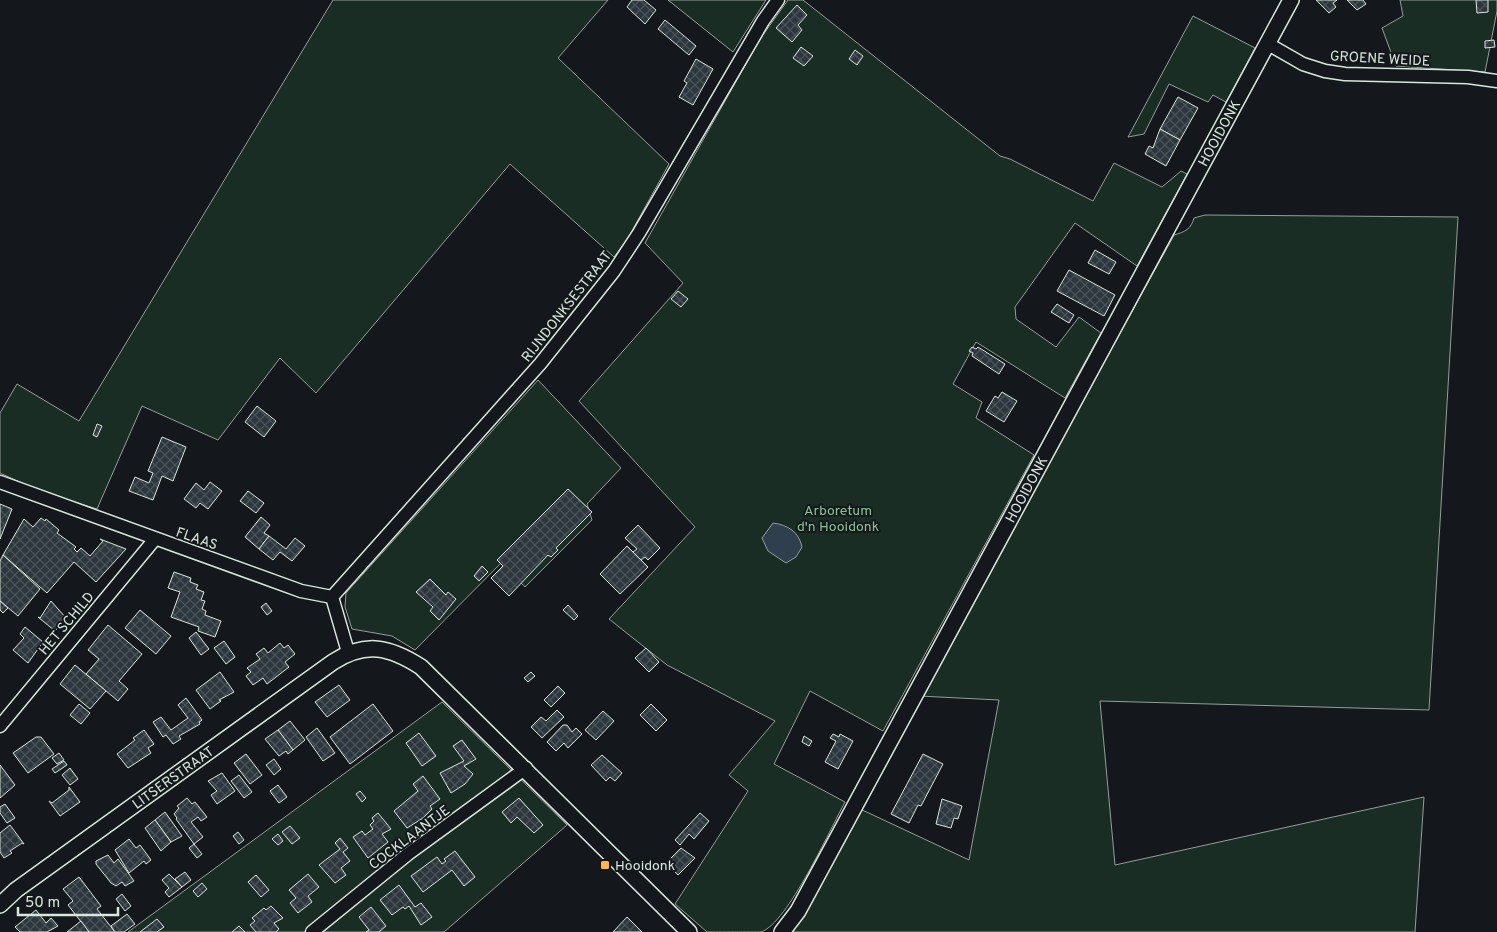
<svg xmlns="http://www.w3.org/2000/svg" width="1497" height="932" font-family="Overpass,sans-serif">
<defs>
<pattern id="building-cross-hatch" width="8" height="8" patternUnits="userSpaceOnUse" patternTransform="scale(1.25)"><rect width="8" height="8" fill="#2c363c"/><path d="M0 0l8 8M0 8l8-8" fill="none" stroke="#4a5358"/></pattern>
</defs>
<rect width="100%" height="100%" fill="#14181c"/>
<g fill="#1a2d24" stroke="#939e99">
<path d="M333,0H608L558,58L669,164L628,238L614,257L510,164L316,393L280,358L218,440L142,406L97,509L37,490L0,473V413L17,384L79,421Z"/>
<path d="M668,0H766L733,52Z"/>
<path d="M788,0H803L1000,156L1010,159L1093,201L1114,163L1162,187L1181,171L1187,174L1137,266L1075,223L1015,307L1016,319L1056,347L1079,317L1101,333L1065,398L976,342L953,384L982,402L976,418L1034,455L883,731L810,691L774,764L845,802C830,829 788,923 761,932C752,932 718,932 707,932L675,904L748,791L729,775L775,721L667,665L609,619L695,527L579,401L683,283L645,243L760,39Z"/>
<path d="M1400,0H1497V11L1485,72L1396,66L1382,28L1403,16Z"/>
<path d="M1193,16L1255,48L1226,102L1213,95L1208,102L1169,84L1144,134L1128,137Z"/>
<path d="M1205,215L1458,217L1429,710L1100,701L1115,865L1424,797L1415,932H793L858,808L969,860L999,700L919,696L1172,239L1174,235C1185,232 1191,229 1194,218Z"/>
<path d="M538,380L621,468L587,504L592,520L525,587L502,562L415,650L392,636L352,629L345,607L346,593Z"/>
<path d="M442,702L567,825L444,932H128Z"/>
</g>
<path fill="#2f3f4d" stroke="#939e99" d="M773,523C788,525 799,532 802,547L796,557L786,563L768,551L762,538Z"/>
<g fill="url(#building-cross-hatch)" stroke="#d8e6dc">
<path d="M632,0H644L656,10L645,24L627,7Z"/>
<path d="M1316,0H1337L1333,3L1336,7L1329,13Z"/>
<path d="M1347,0H1363L1366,4L1357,10Z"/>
<path d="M1476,0H1488V12L1477,13Z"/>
<path d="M797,5L807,15L798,25L802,30L792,42L776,28Z"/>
<path d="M665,20L696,46L689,55L658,29Z"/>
<path d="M1494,40L1495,47L1485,48V41Z"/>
<path d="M801,47L813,56L804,66L793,58Z"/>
<path d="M855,50L863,56L857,65L849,59Z"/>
<path d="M696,59L713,69L693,105L679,97L687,83L684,81Z"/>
<path d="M1178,97L1198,108L1180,140L1160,129Z"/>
<path d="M1160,129L1180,140L1166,166L1145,154L1149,146L1153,148Z"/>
<path d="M1095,250L1116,262L1109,274L1088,263Z"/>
<path d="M1069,270L1115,295L1104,316L1057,291Z"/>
<path d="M678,291L688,299L681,307L671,299Z"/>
<path d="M1057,304L1074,315L1069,323L1051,312Z"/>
<path d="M972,347L976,349L978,347L1005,364L999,374L972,356L973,353L969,351Z"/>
<path d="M1002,392L1017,401L1004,422L986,411L995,396L998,398Z"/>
<path d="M257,406L276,421L264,437L245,422Z"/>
<path d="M97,424L102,426L97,437L93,435Z"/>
<path d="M162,437L186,447L173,481L162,476L153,500L129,491L135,477L149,483L153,473L148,471Z"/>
<path d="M210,482L222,491L208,509L200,503L196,508L184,499L196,483L204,490Z"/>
<path d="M568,489L592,512L556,548L558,550L551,557L548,555L509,596L491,578L503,566L497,560Z"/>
<path d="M248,491L264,503L256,513L240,501Z"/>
<path d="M0,504L12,509L0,539Z"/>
<path d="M261,517L270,525L264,533L269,536L259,549L245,537Z"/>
<path d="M41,518L45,521L46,519L59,530L57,533L76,547L74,549L77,552L81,548L90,556L103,541L100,539L126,549L96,582L74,562L47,593L3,555L24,519L33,527Z"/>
<path d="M638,525L660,548L648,560L645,557L641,560L633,552L637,549L625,538Z"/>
<path d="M269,536L286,549L295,538L305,546L292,561L280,552L273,560L259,549Z"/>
<path d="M627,546L648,567L620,594L600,574Z"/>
<path d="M3,555L40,589L18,616L0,601V561Z"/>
<path d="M482,566L488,572L479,581L474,576Z"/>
<path d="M174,572L191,578L190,582L198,585L196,589L204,592L201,600L205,601L202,609L206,611L205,615L221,621L215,637L198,631L199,627L171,617L180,592L168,588Z"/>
<path d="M430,579L446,595L448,592L456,599L439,620L430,611L433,607L416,592Z"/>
<path d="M0,601L8,608L3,613L0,610Z"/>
<path d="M51,601L66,618L55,631L38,617L40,618Z"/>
<path d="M266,603L272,611L267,615L261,607Z"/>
<path d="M568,605L578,616L574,620L563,610Z"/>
<path d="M140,610L171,636L156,654L125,628Z"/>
<path d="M108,625L142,654L119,681L128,689L118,701L86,674L99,659L88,650Z"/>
<path d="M25,627L43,642L28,663L13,650L24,638L20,634Z"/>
<path d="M196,632L209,649L201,655L189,638Z"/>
<path d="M224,641L235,657L226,664L214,648Z"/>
<path d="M280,643L284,648L288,645L295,654L285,662L289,667L267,684L263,678L253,685L246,676L251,672L247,668L260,659L256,654L264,648L268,653Z"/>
<path d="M646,648L659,662L649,672L635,658Z"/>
<path d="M75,665L106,691L90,709L60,684Z"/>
<path d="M220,672L234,692L219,700L221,701L210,709L196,690Z"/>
<path d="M531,672L535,676L528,682L524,678Z"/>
<path d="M339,685L350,700L327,717L315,702Z"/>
<path d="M558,686L565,693L551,707L544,700Z"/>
<path d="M186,698L202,720L199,722L200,724L179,736L181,739L173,744L166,735L163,737L153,722L161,717L171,730L188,718L178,705Z"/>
<path d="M79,704L90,713L81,724L70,715Z"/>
<path d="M373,704L393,731L350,764L330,737Z"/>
<path d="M651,704L667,720L656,731L640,715Z"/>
<path d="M557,710L564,717L542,738L531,727L541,717L546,721Z"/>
<path d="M603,711L614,721L596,740L585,730Z"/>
<path d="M290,721L305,740L293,750L278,730Z"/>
<path d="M563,725H567L572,732L576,728L582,734L568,748L564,743L556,751L547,742Z"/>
<path d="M317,728L335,753L323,761L306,737Z"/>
<path d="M144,730L154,744L148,748L151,753L128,768L117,754L135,740L133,738Z"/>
<path d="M278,730L293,750L288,754L286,751L279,756L265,739Z"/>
<path d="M419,733L436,756L422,766L406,743Z"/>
<path d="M833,734L839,737L840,734L853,741L838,769L825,762L836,741L830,738Z"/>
<path d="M804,736L812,741L809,746L802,742Z"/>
<path d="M36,737H41L54,754L28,773L13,753Z"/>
<path d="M462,740L476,759L464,766L473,774L465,784L451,793L440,773L464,761L453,746Z"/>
<path d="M59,753L64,760L57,764L52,758Z"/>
<path d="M246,754L262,775L250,784L234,763Z"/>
<path d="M923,754L943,764L921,806L918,805L909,823L891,814Z"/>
<path d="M602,755L622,773L615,781L610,777L606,781L591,765Z"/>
<path d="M274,759L281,769L274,775L266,765Z"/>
<path d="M64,761L67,765L55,773L52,769Z"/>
<path d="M0,765L15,785L0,798Z"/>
<path d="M70,768L78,779L70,785L62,775Z"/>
<path d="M222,773L235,791L217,804L211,795L217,791L208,781Z"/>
<path d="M239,775L252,792L244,798L231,781Z"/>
<path d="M423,776L440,799L430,806L432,809L423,818L407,828L394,811L418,791L413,784Z"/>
<path d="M278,785L287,797L279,803L270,791Z"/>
<path d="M69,787L80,802L60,816L49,801L52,803L69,790Z"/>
<path d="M360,791L366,798L362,802L356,794Z"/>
<path d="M187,798L192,804L195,802L207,817L201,821L198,817L191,822L203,837L194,844L176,819L177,818L174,814L179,808L177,806Z"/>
<path d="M519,798L543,825L534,833L517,817L511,823L502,812Z"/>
<path d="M942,799L962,806L958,819L954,818L951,828L936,824Z"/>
<path d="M5,804L15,818L7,823L0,813V807Z"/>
<path d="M165,812L182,836L171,842L155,820Z"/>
<path d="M378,813L391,829L382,834L388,842L368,858L353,837L362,831L365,835L373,829L370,825L374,821L372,818Z"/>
<path d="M700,813L709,821L694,839L689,834L680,845L675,840Z"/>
<path d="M155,820L171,842L161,851L145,828Z"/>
<path d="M10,825L24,844L22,843L10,851L12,853L4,858L0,852V833Z"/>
<path d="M290,826L300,838L292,844L282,832Z"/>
<path d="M238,832L244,840L239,844L233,836Z"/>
<path d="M278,834L283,841L278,845L272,839Z"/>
<path d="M340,838L348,848L343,852L350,861L341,868L346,875L335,883L319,865L340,849L335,843Z"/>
<path d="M129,839L136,848L140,845L151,860L146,864L144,861L129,873L115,850Z"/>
<path d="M194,844L202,854L197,858L189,848Z"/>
<path d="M681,848L695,858L678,875L666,863Z"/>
<path d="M455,851L475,877L464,886L452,870L423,892L411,876L437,857L442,864L446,861L444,859Z"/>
<path d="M108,855L114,863L118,859L134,881L125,886L122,882L116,886L111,883L96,864V861Z"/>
<path d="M185,872L191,880L182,887L175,879Z"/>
<path d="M169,874L182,887L169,897L165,892L169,888L162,880Z"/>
<path d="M308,874L319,887L308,896L312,902L298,913L290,903L296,898L289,890Z"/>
<path d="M256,875L269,890L261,897L248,882Z"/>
<path d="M79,877L101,906L97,909L115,932H89L68,905L73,901L63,889Z"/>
<path d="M202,883L207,889L198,897L193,891Z"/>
<path d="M399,885L415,907L421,903L432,917L421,925L409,906L405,909L403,907L392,915L380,900Z"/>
<path d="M122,894L131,906L125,911L116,899Z"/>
<path d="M271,906L283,918L274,923L279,929L276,932H256L250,925L255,921L252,918L264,908L266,910Z"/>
<path d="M371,907L386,926L379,932H366L369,930L359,917Z"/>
<path d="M36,910L46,923L51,918L58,926L47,932H20L15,927Z"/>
<path d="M127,914L135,924L124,932H115L111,926Z"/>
<path d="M627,917L642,932H613Z"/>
<path d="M157,919L164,927L157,932H140Z"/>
<path d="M81,921L89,932H67Z"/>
<path d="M239,926L245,932H232Z"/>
</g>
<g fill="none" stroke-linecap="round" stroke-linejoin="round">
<defs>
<g id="minor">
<path d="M1268,44L1303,64L1325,71L1345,74L1468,77L1497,81"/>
<path d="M0,482L301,591L332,597"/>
<path d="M332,597L540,364L614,271L639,233L763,21L778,0"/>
<path d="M332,597L348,652"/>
<path d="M0,726L155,539"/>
<path d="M312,932L408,854L526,768"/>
</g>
<g id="tertiary">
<path id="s1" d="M0,905L16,890L333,662C366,641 390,647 421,667L689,932"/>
<path id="s2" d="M782,932L798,911L1291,0"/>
</g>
</defs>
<use href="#minor" stroke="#d8e6dc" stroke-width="15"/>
<use href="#tertiary" stroke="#d8e6dc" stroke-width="18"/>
<use href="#minor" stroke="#14181c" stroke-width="12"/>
<use href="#tertiary" stroke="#14181c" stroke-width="15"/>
</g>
<rect fill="#ffb74d" stroke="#14181c" stroke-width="2" x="600" y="860" width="10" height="10" rx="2.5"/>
<g text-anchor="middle" stroke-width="4" stroke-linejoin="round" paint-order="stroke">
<g font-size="14" fill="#d8e6dc" stroke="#14181c">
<text transform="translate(1380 58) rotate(3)" y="5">GROENE WEIDE</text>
<text dy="5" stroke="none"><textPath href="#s2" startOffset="911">HOOIDONK</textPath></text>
<text transform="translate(566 306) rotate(-52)" y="5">RIJNDONKSESTRAAT</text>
<text dy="5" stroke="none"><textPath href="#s2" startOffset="506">HOOIDONK</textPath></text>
<text transform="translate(197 538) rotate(19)" y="5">FLAAS</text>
<text transform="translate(66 623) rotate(-50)" y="5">HET SCHILD</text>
<text dy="5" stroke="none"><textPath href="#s1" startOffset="215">LITSERSTRAAT</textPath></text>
<text transform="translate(409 837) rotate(-37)" y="5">COCKLAANTJE</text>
</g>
<g font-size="14" fill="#8ac095" stroke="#14181c">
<text x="838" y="515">Arboretum<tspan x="838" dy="16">d'n Hooidonk</tspan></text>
</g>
<g font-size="14" fill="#d8e6dc" stroke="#14181c" text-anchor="start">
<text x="615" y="870">Hooidonk</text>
</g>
</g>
<path d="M18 907v8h100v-8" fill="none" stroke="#d8e6dc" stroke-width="2.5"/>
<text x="25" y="907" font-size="15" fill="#d8e6dc" stroke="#14181c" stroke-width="4" paint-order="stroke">50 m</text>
</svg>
